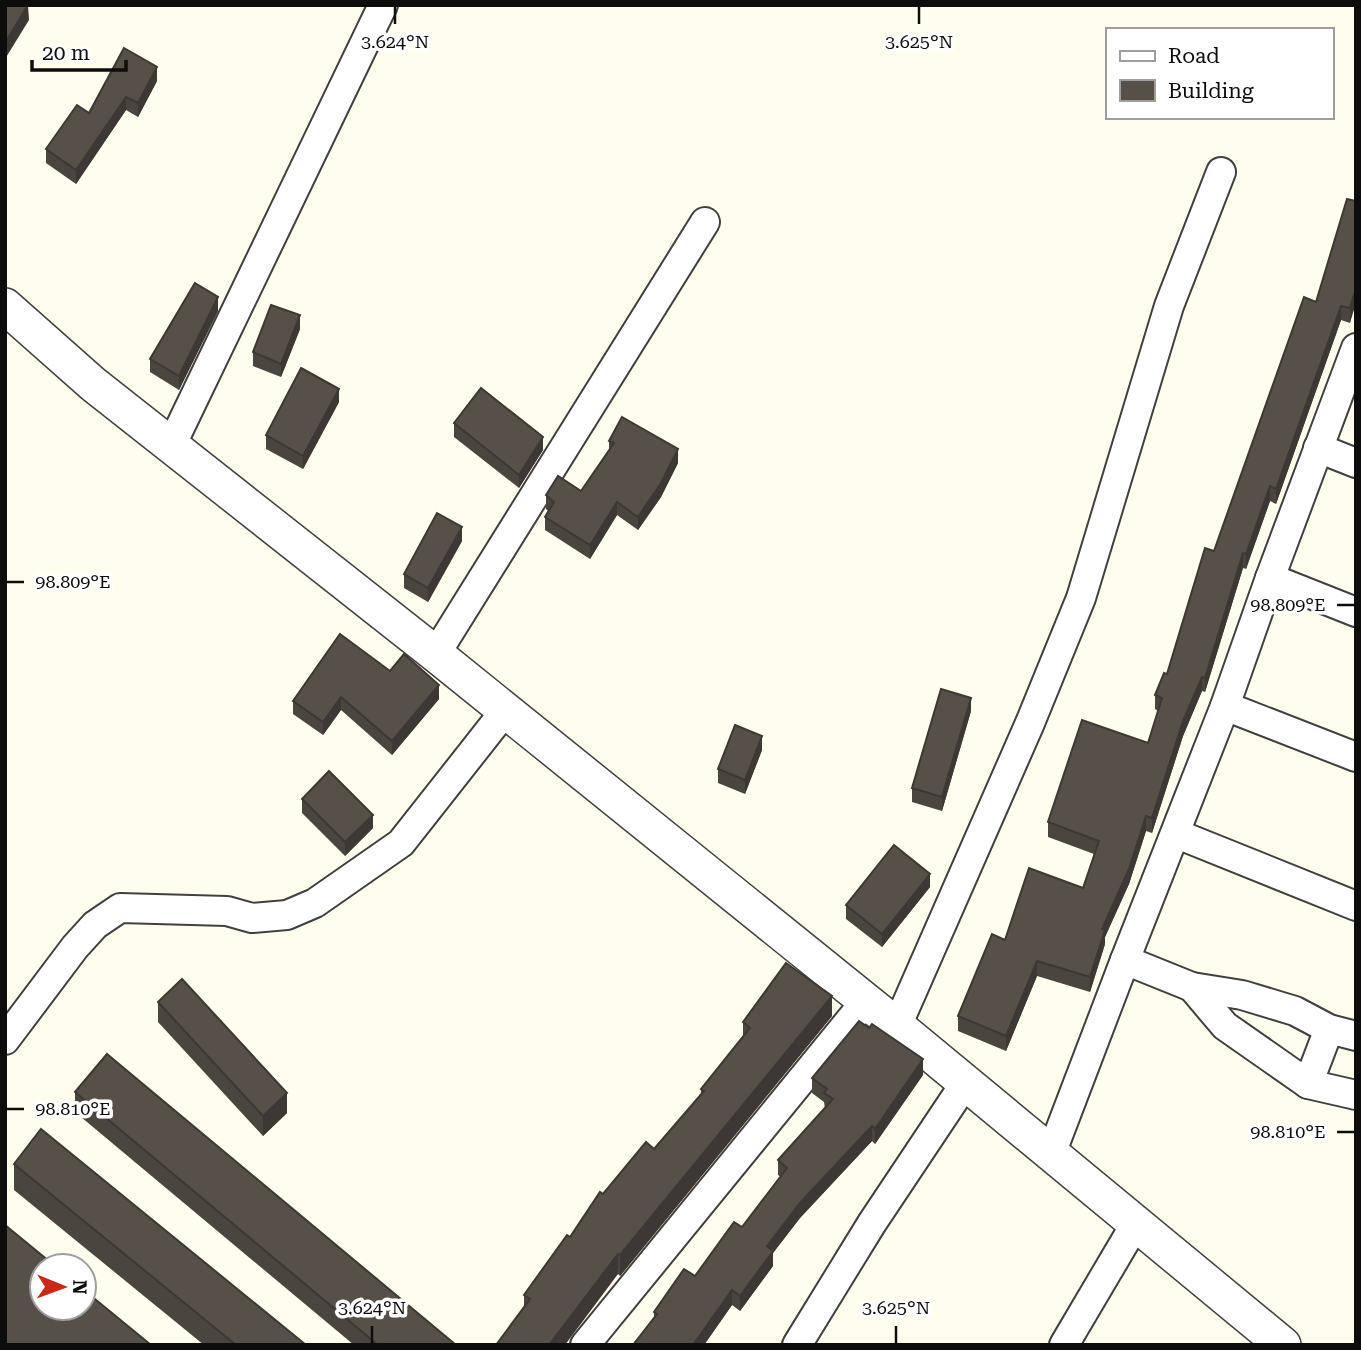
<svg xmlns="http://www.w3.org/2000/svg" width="1361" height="1350" font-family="'Roboto Serif',serif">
<rect width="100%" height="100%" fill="#fffeee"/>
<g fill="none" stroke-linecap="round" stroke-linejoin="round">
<defs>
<g id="minor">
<path d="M171,446L383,5"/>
<path d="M1318,448L1356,463"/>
<path d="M1270,578L1356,612"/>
<path d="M435,655L705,222"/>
<path d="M1225,706L1356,757"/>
<path d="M1177,834L1356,906"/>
<path d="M1125,960L1192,987L1242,995L1295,1011L1329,1029L1356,1036"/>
<path d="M1192,987L1225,1026L1308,1084L1329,1029"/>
<path d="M897,1026L1030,723L1081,598L1169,306L1221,172"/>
<path d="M5,1040L75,947L95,925L120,908L227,911L252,918L287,915L315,903L401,843L505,711"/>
<path d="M1308,1084L1356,1095"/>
<path d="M1051,1154L1125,960L1225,706L1270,578L1356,348"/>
<path d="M585,1345L865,1002"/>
<path d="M797,1345L872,1223L966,1082"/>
<path d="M1064,1345L1136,1223"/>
</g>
<path id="tertiary" d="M5,306L93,384L438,656L897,1026L1283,1345"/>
</defs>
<use href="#minor" stroke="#404040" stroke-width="32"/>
<use href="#tertiary" stroke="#404040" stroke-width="38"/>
<use href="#minor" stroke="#fff" stroke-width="28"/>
<use href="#tertiary" stroke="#fff" stroke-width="35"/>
</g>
<g fill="#4b453f">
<path d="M157,81L138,117L126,110L76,184L46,163V149L89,113Z"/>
<path d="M1356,201L1350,323L1341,320L1276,504L1270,501L1246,569L1243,568L1205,692L1202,691L1183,736L1152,833L1146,831L1129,884L1105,937V944L1090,992L1037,976L1006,1051L958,1031V1016L1005,940L1083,888L1094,854L1048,837V822L1148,743L1158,711L1155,709V695L1167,674L1214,551L1316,302Z"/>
<path d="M218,311L179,390L150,372V359Z"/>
<path d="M300,329L281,377L253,366V352Z"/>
<path d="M339,402L303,469L266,449V435Z"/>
<path d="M454,423L543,450L519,488L454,437Z"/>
<path d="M609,441L678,463L661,497L638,530L617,515L590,559L545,530V517L548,511L546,509V495L581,491L609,450Z"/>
<path d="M462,541L428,602L404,588V574Z"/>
<path d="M390,671L439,699L392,755L341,710L323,735L293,714V701Z"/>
<path d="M971,711L942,811L912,802V788Z"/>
<path d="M762,750L745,794L718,783V769Z"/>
<path d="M302,799L373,828L345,856L302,813Z"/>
<path d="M930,887L882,947L846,919V905Z"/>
<path d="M158,1002L287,1113L263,1136L158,1022Z"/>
<path d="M832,1016L620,1276L618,1274L524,1307V1295L603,1194L654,1149L701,1094V1089L743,1037V1022Z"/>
<path d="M923,1075L875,1144L872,1141L800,1218L773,1253V1266L740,1311L732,1305L704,1345H633L654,1317V1312L695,1276L742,1227L781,1177L778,1175V1160L825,1109L824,1102L812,1093V1078Z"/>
<path d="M75,1092L456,1345H354L75,1112Z"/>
<path d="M14,1164L306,1345H204L14,1190Z"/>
</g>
<g fill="#3d3833">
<path d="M28,5L29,20L5,59V43Z"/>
<path d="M157,67V81L138,117V103Z"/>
<path d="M126,97V110L76,184V170Z"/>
<path d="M1356,288V303L1350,323V308Z"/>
<path d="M218,297V311L179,390V376Z"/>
<path d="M1341,306V320L1276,504V489Z"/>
<path d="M300,315V329L281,377V364Z"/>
<path d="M339,389V402L303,469V456Z"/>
<path d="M543,437V450L519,488V475Z"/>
<path d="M678,449V463L661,497L638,530V517Z"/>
<path d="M1270,486V501L1246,569V554Z"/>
<path d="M617,502V515L590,559V545Z"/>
<path d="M462,527V541L428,602V588Z"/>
<path d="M1243,553V568L1205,692V678Z"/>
<path d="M1202,677V691L1183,736L1152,833V818L1183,721Z"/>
<path d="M439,685V699L392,755V741Z"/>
<path d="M341,697V710L323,735V722Z"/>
<path d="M971,698V711L942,811V797Z"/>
<path d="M762,736V750L745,794V780Z"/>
<path d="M373,815V828L345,856V842Z"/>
<path d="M1146,816V831L1129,884L1105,937V944L1090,992V977L1102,929Z"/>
<path d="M930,874V887L882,947V934Z"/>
<path d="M1037,961V976L1006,1051V1036Z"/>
<path d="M832,996V1016L620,1276V1255Z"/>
<path d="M923,1059V1075L875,1144V1129Z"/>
<path d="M287,1093V1113L263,1136V1116Z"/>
<path d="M872,1126V1141L800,1218L773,1253V1266L740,1311V1296L767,1246L800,1203Z"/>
<path d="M618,1254V1274L565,1345H549Z"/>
<path d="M732,1290V1305L704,1345H693Z"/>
</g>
<g fill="#575049" stroke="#3d3833" stroke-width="2">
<path d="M5,5H28L5,43Z"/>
<path d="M124,48L157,67L138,103L126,97L76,170L46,149L77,105L89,113Z"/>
<path d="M1347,199L1356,201V288L1350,308L1341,306L1276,489L1270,486L1246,554L1243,553L1205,678L1202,677L1183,721L1152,818L1146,816L1129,869L1102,929L1105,930L1090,977L1037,961L1006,1036L958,1016L992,934L1005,940L1029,868L1083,888L1099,841L1048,822L1082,720L1148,743L1162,698L1155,695L1164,673L1167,674L1205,548L1214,551L1304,297L1316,302Z"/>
<path d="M195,283L218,297L179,376L150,359Z"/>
<path d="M271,305L300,315L281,364L253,352Z"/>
<path d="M301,368L339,389L303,456L266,435Z"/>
<path d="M481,388L543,437L519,475L454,423Z"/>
<path d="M622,417L678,449L661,483L638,517L617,502L590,545L545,517L554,502L546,495L558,476L581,491L614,443L609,441Z"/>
<path d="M437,513L462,527L428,588L404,574Z"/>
<path d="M340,634L390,671L404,654L439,685L392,741L341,697L323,722L293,701Z"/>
<path d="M941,689L971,698L942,797L912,788Z"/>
<path d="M735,725L762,736L745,780L718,769Z"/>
<path d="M329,771L373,815L345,842L302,799Z"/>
<path d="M894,845L930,874L882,934L846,905Z"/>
<path d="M786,963L832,996L620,1255L618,1254L549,1345H496L530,1299L524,1295L567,1235L570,1237L600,1192L603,1194L646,1142L654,1149L704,1091L701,1089L750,1028L743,1022Z"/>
<path d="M182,979L287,1093L263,1116L158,1002Z"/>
<path d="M859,1021L869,1028L872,1024L923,1059L875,1129L872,1126L800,1203L767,1246L773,1251L740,1296L732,1290L693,1345H633L657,1314L654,1312L684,1269L695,1276L734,1222L742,1227L787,1168L778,1160L833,1099L824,1093L827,1089L812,1078Z"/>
<path d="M107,1054L456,1345H378L75,1092Z"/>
<path d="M41,1129L306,1345H236L14,1164Z"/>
<path d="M5,1225L55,1266H42V1308H84V1290L151,1345H5Z"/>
</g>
<path fill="none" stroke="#0d0d0d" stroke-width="2.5" d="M395,24V7M919,24V7M7,582H24M1337,605H1354M7,1109H24M1337,1132H1354M372,1343V1326M896,1343V1326"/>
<g font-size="18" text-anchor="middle" fill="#0d0d0d" stroke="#fff" stroke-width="7" stroke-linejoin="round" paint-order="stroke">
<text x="395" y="48">3.624°N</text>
<text x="919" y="48">3.625°N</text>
<text x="73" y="588">98.809°E</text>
<text x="1288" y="611">98.809°E</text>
<text x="73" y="1115">98.810°E</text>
<text x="1288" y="1138">98.810°E</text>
<text x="372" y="1314">3.624°N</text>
<text x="896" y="1314">3.625°N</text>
</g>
<rect width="1361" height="1350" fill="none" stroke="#0d0d0d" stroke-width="14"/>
<rect x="1106" y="28" width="228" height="91" fill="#ffffff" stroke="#9e9e9e" stroke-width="2"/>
<rect x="1120" y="51" width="35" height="10" fill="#ffffff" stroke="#9e9e9e" stroke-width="2"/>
<text x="1168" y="63" font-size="21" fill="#0d0d0d">Road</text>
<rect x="1120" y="80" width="35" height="21" fill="#575049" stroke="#9e9e9e" stroke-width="2"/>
<text x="1168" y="98" font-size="21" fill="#0d0d0d">Building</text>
<g transform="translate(63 1287) rotate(91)"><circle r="33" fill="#ffffff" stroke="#9e9e9e" stroke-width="2"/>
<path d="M0-5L12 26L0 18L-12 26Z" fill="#ca2719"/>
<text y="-10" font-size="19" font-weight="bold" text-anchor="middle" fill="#0d0d0d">N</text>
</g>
<path d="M32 60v10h94v-10" fill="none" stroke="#0d0d0d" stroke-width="3.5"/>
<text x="42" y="60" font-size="21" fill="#0d0d0d" stroke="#ffffff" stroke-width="5" paint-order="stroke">20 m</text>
</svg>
